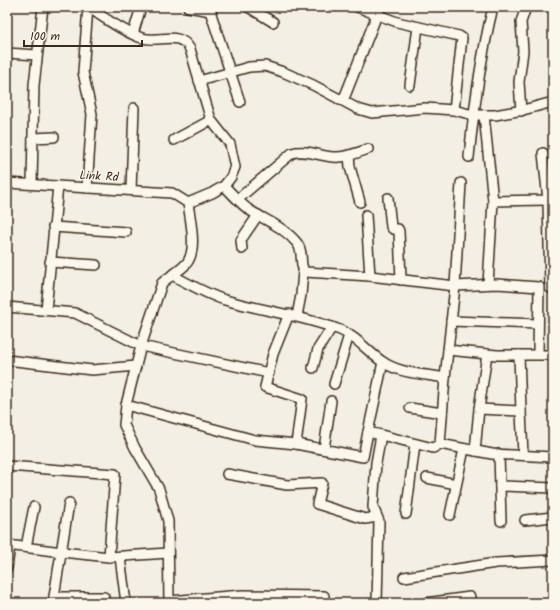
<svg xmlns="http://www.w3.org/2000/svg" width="560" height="610" font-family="Kalam,sans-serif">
<rect width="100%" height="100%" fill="#f3efe4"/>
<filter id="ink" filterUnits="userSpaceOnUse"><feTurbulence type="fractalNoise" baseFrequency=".025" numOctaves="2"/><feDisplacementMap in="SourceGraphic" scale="8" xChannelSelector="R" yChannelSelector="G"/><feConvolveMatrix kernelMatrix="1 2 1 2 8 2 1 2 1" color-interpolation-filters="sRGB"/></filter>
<g filter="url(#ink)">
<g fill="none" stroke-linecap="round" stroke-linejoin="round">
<defs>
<g id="minor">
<path d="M88,7C103,17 125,33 142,38C160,43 179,30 190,49L211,120L230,144L235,167L231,177L224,186L212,193L188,203C190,219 198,251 186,264C179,272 169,276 162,283L141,346L126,405L124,425L135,448L159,489L168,521L169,603"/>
<path d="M188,7L211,11"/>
<path d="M212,7L211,14L240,102"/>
<path d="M248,7L273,22"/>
<path d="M357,7L397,22L459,36L462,38L454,110"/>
<path d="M133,34L141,7"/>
<path d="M7,53L37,55"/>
<path d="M199,81L249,67L265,66L283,72L313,85L358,109L372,113L425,108L454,110L473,115H495L523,110L553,102"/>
<path d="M410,85L418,27"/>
<path d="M340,100L345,96L380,7"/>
<path d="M521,111L519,82L523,51L521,22L526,7"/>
<path d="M484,115L493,201"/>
<path d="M33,138L54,137"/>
<path d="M174,140L211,120"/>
<path d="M349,155L350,167L360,202"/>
<path d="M469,157C474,107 481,56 493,7"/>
<path d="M7,183L172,193L188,203"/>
<path d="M32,184L34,85L43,7"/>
<path d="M224,186C233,194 241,205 251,211C267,221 285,228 297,243C305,253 298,264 305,272L370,276L455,286L497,284L539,287L538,354"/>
<path d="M87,188L92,114L83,72L88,7"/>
<path d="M131,190L134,108"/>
<path d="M388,198L391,227L393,229H398L399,231L401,280"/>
<path d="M238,199L292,153C306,149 319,156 333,157C345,158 357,153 368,149"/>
<path d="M366,215L370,276"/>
<path d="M53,227L126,232"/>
<path d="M242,249L241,240L258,215"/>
<path d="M50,262L96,265"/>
<path d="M172,275C189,284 206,294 225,300C263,311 302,315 340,330C358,337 369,354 386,364C404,374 425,374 445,378"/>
<path d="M488,284L493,201L548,200L543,153"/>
<path d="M550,288L548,200L553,199"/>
<path d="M7,307L75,313L141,346L269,373"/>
<path d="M46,310L58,186"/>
<path d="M297,316L301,295L303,271"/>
<path d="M451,321L538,324"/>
<path d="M448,350L497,355H553"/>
<path d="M7,360L92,370L136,366"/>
<path d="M313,368L318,349L332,327"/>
<path d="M334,384L349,335"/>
<path d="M126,405L255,440L296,444L302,399L265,387L273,354L289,314"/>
<path d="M410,408L442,413"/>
<path d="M479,409L521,411L519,355"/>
<path d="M521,411L523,455"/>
<path d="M381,435L433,448L440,444L492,454L553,457"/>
<path d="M296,444L363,457L368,432"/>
<path d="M440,444L445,378L455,286L461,183"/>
<path d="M324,449L331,401"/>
<path d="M475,451L479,409L487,354"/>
<path d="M499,454L501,521"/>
<path d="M7,466L115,474L109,557"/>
<path d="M227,474L287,485L322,483L317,504L365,519L377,517"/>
<path d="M427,478L456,484"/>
<path d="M500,486L553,488"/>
<path d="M406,514L415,444"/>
<path d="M450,515L464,449"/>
<path d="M525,520L553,517"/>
<path d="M7,545L62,552L109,557L168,553"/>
<path d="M26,547L34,507"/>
<path d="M120,557L126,603"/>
<path d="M7,568L10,545"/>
<path d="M404,577L496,563L553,560"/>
<path d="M54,597H104"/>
<path d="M169,601L242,595L324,596"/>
<path d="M7,603H9"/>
<path d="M53,603L69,503"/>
<path d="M377,603L379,521L373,507L376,463L381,435L368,432L383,362"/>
<path d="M425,603L470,597"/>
</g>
</defs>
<use href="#minor" stroke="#3b2a1e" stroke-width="12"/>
<use href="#minor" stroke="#fbf7ec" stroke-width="9"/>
</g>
</g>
<g text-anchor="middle" stroke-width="3" stroke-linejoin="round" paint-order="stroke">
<g font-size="12" fill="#3b2a1e" stroke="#fbf7ec">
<text transform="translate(99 176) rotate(3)" y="4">Link Rd</text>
</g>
</g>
<rect width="560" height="610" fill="none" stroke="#fbf7ec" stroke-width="24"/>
<rect x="12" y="12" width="536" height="586" fill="none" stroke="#3b2a1e" stroke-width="1.5" filter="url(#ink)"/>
<path d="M24 40v6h118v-6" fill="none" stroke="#3b2a1e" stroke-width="2"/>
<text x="30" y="40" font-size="12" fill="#3b2a1e" stroke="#fbf7ec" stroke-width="3" paint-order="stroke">100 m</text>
</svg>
